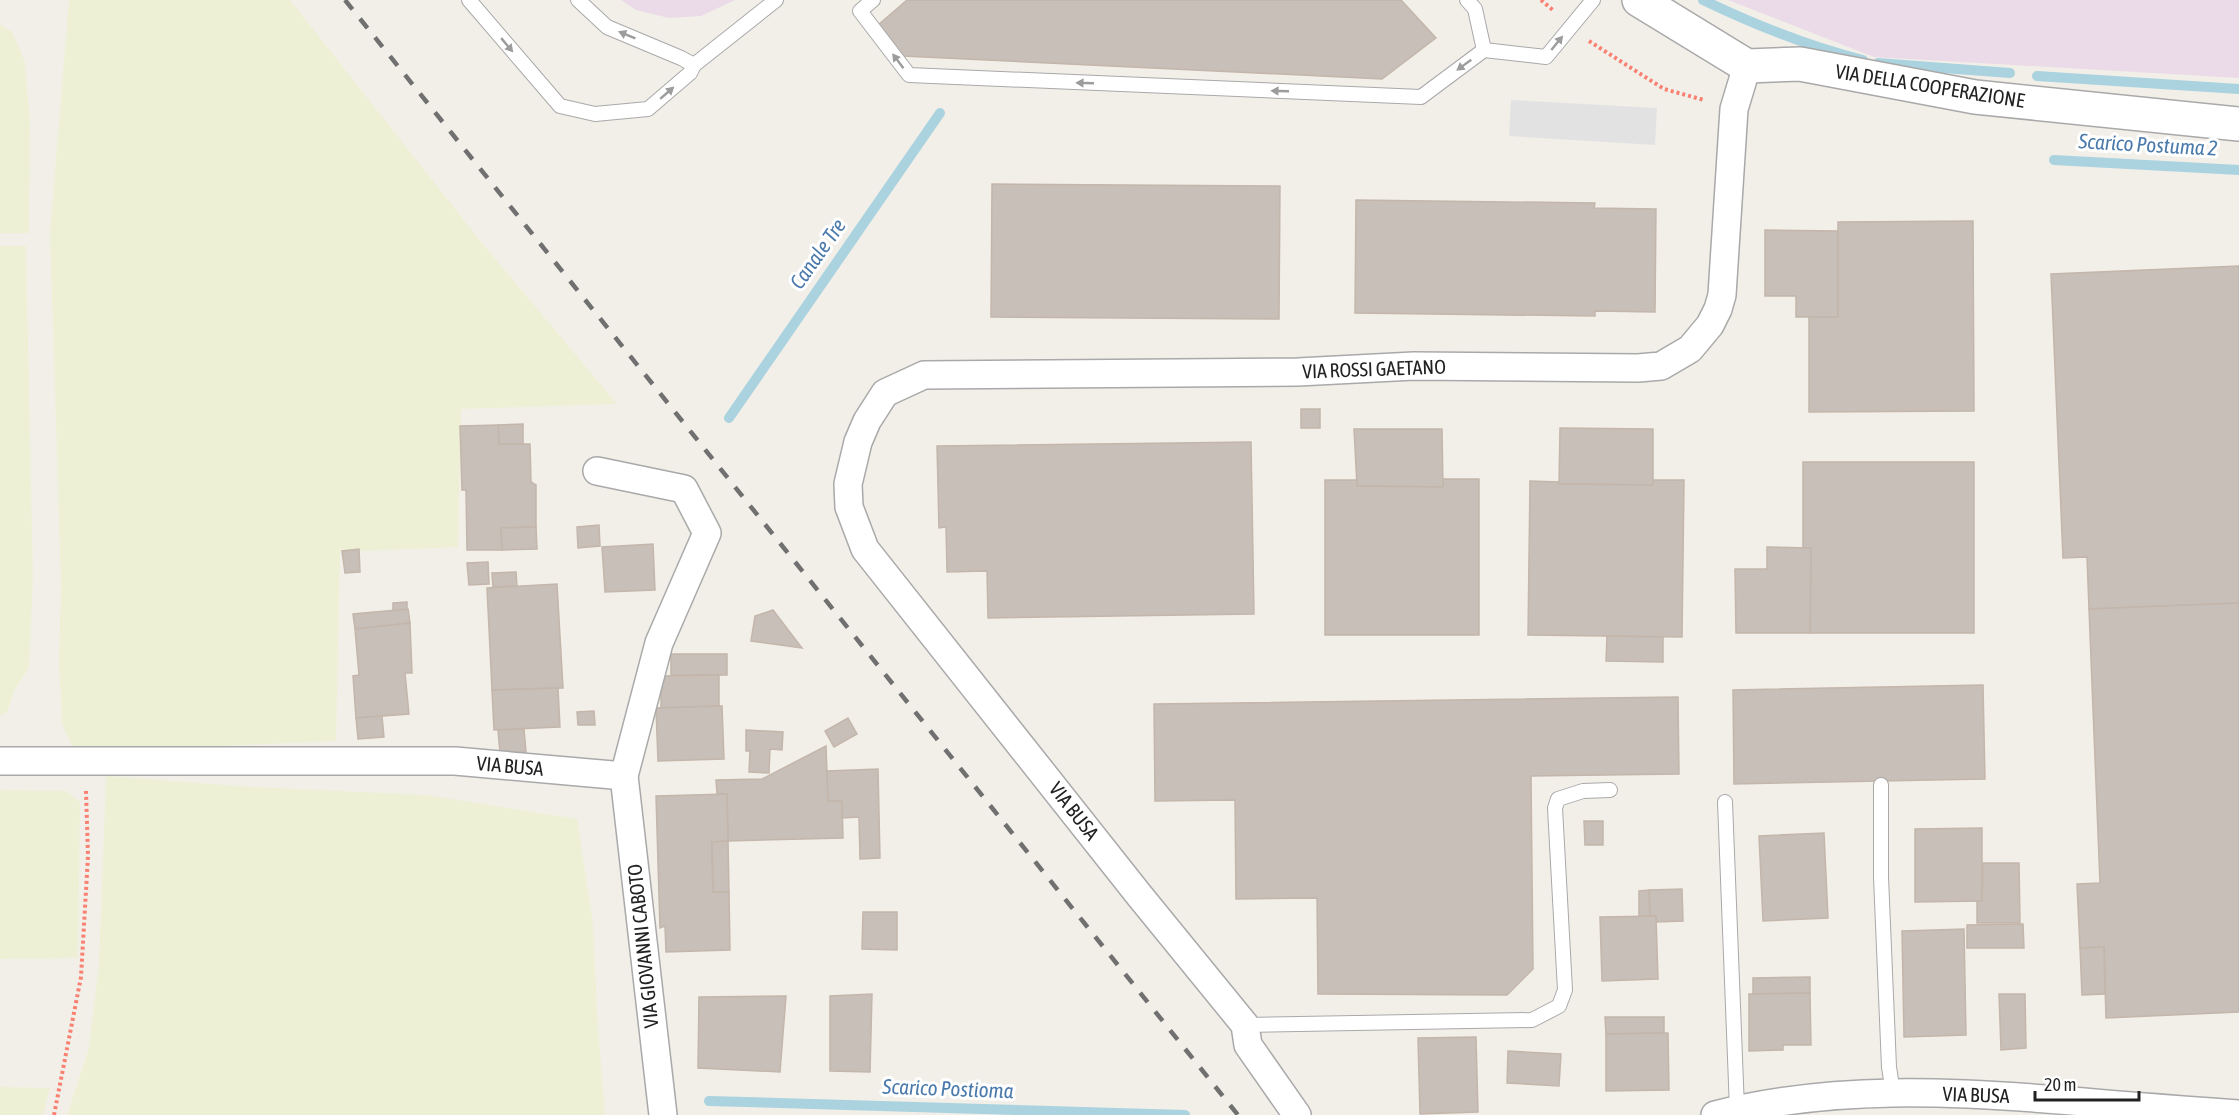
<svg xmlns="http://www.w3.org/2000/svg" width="2239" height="1115" font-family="'Asap Condensed',sans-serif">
<rect width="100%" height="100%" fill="#f2efe9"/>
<g fill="#ebdbe8">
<path d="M621,0H735L701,16L669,18L636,10Z"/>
<path d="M1728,0H2239V78L1874,57Z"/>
</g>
<g fill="#eef0d5">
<path d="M69,0H290L482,243L617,404L461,409L458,547L340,552L336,741L222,746H72L62,724L59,661L61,585L50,233Z"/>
<path d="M0,24L12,32L25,62L30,123L29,233H0Z"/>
<path d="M0,246H26L33,578L29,668L15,689L7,712L0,716Z"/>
<path d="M106,776L252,787L426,795L577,819L593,923L597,1013L605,1115H67L89,1048L99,963Z"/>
<path d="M0,790L66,791L80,802L78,958L0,959Z"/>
<path d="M0,1087L50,1088L43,1115H0Z"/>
</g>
<path fill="#e2e2e2" d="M1511,100L1657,108L1655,145L1509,136Z"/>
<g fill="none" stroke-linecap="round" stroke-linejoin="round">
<g stroke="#aad3df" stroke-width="10">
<path d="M1703,0C1755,25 1807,46 1863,60"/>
<path d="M1878,63L2010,73"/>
<path d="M2037,76L2239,89"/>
<path d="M2054,160L2239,170"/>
<path d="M729,418L940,113"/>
<path d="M709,1101L1185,1115"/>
</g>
</g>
<g fill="#c7bfb8" stroke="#c4b6ab" stroke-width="1.5">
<path d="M907,0H1401L1436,38L1382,79L903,56L878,25Z"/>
<path d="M992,184L1280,186L1279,319L991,317Z"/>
<path d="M1356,200L1595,203L1594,208L1656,209L1655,312L1595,311V316L1355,313Z"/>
<path d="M1973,221L1974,411L1809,412V317H1838V222Z"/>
<path d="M1765,230L1838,231V317H1796V296H1765Z"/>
<path d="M2239,266V603L2089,609L2087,557L2063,558L2051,274Z"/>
<rect x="1301" y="409" width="19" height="19"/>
<path d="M523,424V444H499L498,425Z"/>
<path d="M498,425L499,444H530L531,482L536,485V527L501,528L502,550H467L466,490H462L460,426Z"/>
<path d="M1560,428L1653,429V485L1559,484Z"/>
<path d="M1354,429H1442L1443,487L1357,486Z"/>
<path d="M1251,442L1254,614L988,618L987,571L947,572L946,527L939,528L937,446Z"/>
<path d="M1803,462H1974V633H1810L1811,548H1803Z"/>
<path d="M1443,479H1479V635H1325V480H1357V486L1443,487Z"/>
<path d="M1653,480H1684L1682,637L1528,635L1530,481L1559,482V484L1653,485Z"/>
<path d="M599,525L600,546L578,548L577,527Z"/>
<path d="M536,527L537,549L502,550L501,528Z"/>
<path d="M653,544L655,590L605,592L602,547Z"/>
<path d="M1767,547L1811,548L1810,633H1736L1735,569H1767Z"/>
<path d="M359,549L360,572L345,573L342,551Z"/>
<path d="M488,562L489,584L469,585L467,563Z"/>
<path d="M516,572L517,586L493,587L492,573Z"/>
<path d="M557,584L563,688L492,690L487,588Z"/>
<path d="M407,602V620H393V603Z"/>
<path d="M2239,603V1012L2106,1018L2104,947L2080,948L2077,884L2100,883L2089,609Z"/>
<path d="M408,609L410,623L355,629L353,614Z"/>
<path d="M773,610L802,648L751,641L755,616Z"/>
<path d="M410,623L412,673H405L409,714L356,718L353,676L359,675L355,629Z"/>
<path d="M1607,636L1663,637V662L1606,661Z"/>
<rect x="671" y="654" width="56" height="21"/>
<path d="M719,675V706L661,708V676Z"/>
<path d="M1983,685L1985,779L1734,784L1733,690Z"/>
<path d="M558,688L560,727L494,730L492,690Z"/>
<path d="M1678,697L1679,774L1531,776L1533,969L1507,995L1318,994L1317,898L1236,899L1235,800L1155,801L1154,704Z"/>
<path d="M722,706L724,759L658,761L656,708Z"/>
<path d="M594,711L595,725H578L577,712Z"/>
<path d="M382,716L384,737L358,739L356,718Z"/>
<path d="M848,718L857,734L834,747L825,731Z"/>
<path d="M524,729L526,752L500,753L498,730Z"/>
<path d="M746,730L783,732L782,750L770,749L769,773L749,772L750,751H746Z"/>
<path d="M826,746L828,801H842L843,838L728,841L727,794H717L716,780L762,779Z"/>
<path d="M878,769L880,858L860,859L859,817L842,818V801H828L827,771Z"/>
<path d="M727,794L728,841L712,842L713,892H729L730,950L666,952L665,926L660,928L656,796Z"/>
<path d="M1584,821H1603V845H1585Z"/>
<path d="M1982,828V901L1915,902V829Z"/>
<path d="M1824,833L1828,918L1763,921L1759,836Z"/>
<path d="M728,841L729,892H713L712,842Z"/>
<path d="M1983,863H2019L2020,923H1977V901H1982Z"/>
<path d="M1682,889L1683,921L1656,922V916H1650L1649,890Z"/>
<path d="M1649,890L1650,916H1639V891Z"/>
<path d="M863,912H897V950L862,949Z"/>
<path d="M1656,916L1658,979L1602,981L1600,917Z"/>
<path d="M2023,924L2024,948H1967V925Z"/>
<path d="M1964,929L1966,1035L1904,1037L1902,931Z"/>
<path d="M2104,947L2105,994L2082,995L2080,948Z"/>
<path d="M1810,977V993L1753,994V978Z"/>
<path d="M1810,993L1811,1045H1783V1050L1749,1051V994Z"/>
<path d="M872,994L870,1072L830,1071V996Z"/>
<path d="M1999,994H2025L2026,1048L2001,1050Z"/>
<path d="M786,996L780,1072L698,1068L699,997Z"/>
<path d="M1605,1017H1664V1033L1606,1034Z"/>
<path d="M1664,1033H1668L1669,1090L1606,1091V1034Z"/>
<path d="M1476,1037L1478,1112L1420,1114L1418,1038Z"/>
<path d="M1508,1051L1561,1054L1559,1086L1507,1083Z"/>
</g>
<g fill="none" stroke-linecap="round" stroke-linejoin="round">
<defs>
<g id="service">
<path d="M469,0L560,106L595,114L648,109L690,73L694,65L681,58L607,27L578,0"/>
<path d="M873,0L860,11L909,75L1421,97L1484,50L1475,9L1467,0"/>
<path d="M1484,50L1546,57L1593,0"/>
<path d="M694,65L776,0"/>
<path d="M1881,785V877L1889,1067L1893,1093"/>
<path d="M1725,802L1737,1109"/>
<path d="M1245,1025L1532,1020L1559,1006L1565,990L1555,808L1558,799L1583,791L1610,790"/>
</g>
<g id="minor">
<path d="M0,761H455L624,776L659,643L707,533L684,489L597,471"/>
<path d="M624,776L663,1115"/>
<path d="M1297,1115L1248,1045L1245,1025L1139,895L865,549L849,507L848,484L858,442L867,421L885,393L924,375L1298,372L1414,366L1638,368L1661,366L1690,349L1710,325L1718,309L1722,295L1734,109L1747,66"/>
<path d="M1715,1115C1832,1085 1952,1091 2072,1101C2127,1106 2183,1110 2239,1114"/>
</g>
<path id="tertiary" d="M1639,0L1747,66L1800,64L1975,97L2239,124"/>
</defs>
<use href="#service" stroke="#a9a9a9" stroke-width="16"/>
<use href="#minor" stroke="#a9a9a9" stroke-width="30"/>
<use href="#tertiary" stroke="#a9a9a9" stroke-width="36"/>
<g stroke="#fa8072" stroke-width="4" stroke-dasharray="3 3" stroke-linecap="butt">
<path d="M1541,0L1554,11"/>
<path d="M1589,41L1664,89L1704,100"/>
<path d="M54,1115L81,977L88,856L86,791"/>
</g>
<use href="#service" stroke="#fff" stroke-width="14"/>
<use href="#minor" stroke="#fff" stroke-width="27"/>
<use href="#tertiary" stroke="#fff" stroke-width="33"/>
<path stroke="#707070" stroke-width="4.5" stroke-dasharray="12 12" stroke-linecap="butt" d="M345,0L1238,1115"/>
</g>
<defs><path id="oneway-solid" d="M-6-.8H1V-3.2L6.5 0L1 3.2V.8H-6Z" transform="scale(1.5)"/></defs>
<g fill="#9c9c9c">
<use href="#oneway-solid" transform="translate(627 35) rotate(-158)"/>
<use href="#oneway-solid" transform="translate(1557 43) rotate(-51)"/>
<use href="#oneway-solid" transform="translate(507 45) rotate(50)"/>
<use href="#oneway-solid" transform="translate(898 61) rotate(-127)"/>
<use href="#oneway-solid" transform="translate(1464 65) rotate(144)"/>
<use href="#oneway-solid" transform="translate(1085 83) rotate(-178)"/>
<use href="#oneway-solid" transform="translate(1280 91) rotate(-178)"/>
<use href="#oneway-solid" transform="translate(667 93) rotate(-41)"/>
</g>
<g text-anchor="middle" stroke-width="6" stroke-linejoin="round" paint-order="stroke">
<g font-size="20" fill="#222" stroke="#fff">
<text transform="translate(1930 86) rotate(9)" y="7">VIA DELLA COOPERAZIONE</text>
<text transform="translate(1374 369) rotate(-2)" y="7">VIA ROSSI GAETANO</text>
<text transform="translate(510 766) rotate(5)" y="7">VIA BUSA</text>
<text transform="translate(1074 811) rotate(52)" y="7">VIA BUSA</text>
<text transform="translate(643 946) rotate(-96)" y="7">VIA GIOVANNI CABOTO</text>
<text transform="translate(1976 1095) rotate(2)" y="7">VIA BUSA</text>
</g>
<g font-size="21" font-style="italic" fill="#4a7aab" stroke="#fff">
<text transform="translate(2148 145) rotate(3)" y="7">Scarico Postuma 2</text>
<text transform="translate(818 254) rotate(-55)" y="7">Canale Tre</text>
<text transform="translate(948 1089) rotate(2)" y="7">Scarico Postioma</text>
</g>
</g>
<path d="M2035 1091v9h104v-9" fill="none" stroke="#222222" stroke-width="3"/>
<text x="2044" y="1091" font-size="18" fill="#222222" stroke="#ffffff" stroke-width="4.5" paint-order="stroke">20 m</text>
</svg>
